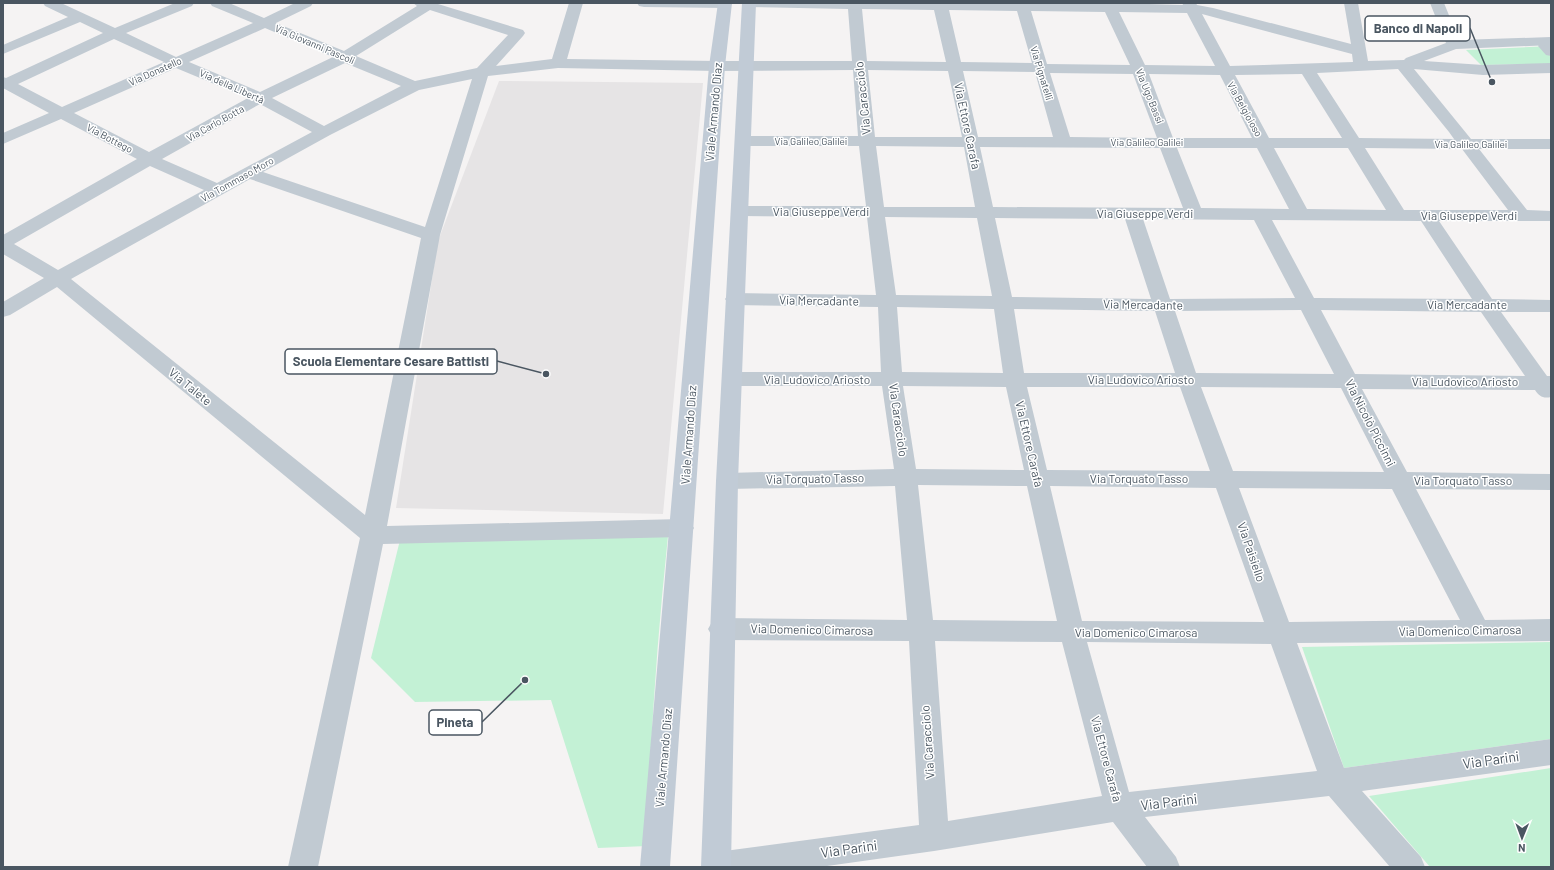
<svg xmlns="http://www.w3.org/2000/svg" width="1554" height="870" font-family="Barlow,sans-serif">
<rect width="100%" height="100%" fill="#f5f3f3"/>
<path fill="#e6e4e5" d="M499,81L703,83L663,514L396,508L438,241Z"/>
<g fill="#c3f1d5">
<path d="M1551,46V64L1481,65L1466,50Z"/>
<path d="M668,536C657,639 650,742 647,846L598,848L551,700L415,702L371,658L400,540Z"/>
<path d="M1551,642V739L1344,768L1302,647Z"/>
<path d="M1551,768V867H1430L1369,796Z"/>
</g>
<g fill="none" stroke-linecap="round" stroke-linejoin="round">
<path fill="#c1cad2" fill-rule="evenodd" d="M1545,42L1551,44V56L1546,55L1538,46L1540,43Z"/>
<g fill="#c1cad2" fill-rule="evenodd">
<path d="M43,3H61L115,28L175,3H194L192,6L126,33L176,57L253,23L212,6L210,3H229L264,18L295,3H313L311,6L276,23L344,51L417,6L413,3H439L438,4L523,30L525,33L523,36L496,66L552,59L569,3H583L567,59L717,61H852L848,9L749,7L744,6L742,3H1115L1183,5L1182,3H1196L1197,5L1213,8L1351,44L1344,3H1358L1368,61L1404,60L1406,58L1446,43L1430,3H1444L1459,40L1551,37V45L1456,49L1424,61L1483,65L1551,63V73L1483,75L1414,69L1471,139H1551V149H1479L1527,210L1551,211V221H1439L1492,299L1551,300V312H1501L1547,376H1551V397C1543,399 1539,396 1535,390L1362,389L1407,472L1551,474V490L1416,489L1485,620L1551,619V641L1297,643L1344,768L1551,739V765L1362,791L1421,857L1425,867H1390L1329,796L1145,817L1176,857L1180,867H1147L1113,822L934,851L820,867H702L706,857L717,852L919,825L909,641L721,640L712,636L708,629L712,622L721,618L907,620L895,486L727,489L719,487L716,481L719,475L727,473L894,469L882,386H732L725,384L722,379L725,374L732,372H881L878,307L735,305L728,303L725,299L728,295L735,293L876,295L867,217L740,216L734,215L731,211L734,207L740,206H866L859,146H743L737,145L735,141L737,137L743,136H858L853,70L717,71L558,68L488,76L440,235L387,526L682,519L690,522L694,528L690,534L682,537L383,544L318,867H288L360,538L57,287L10,315L3,317V302L44,278L3,254V235L137,159L61,119L3,144V133L49,113L3,88V77L6,78L103,33L80,22L3,54V45L68,17L45,6ZM862,9L934,10L946,62L867,61ZM430,10L508,35L477,68L415,81L356,56ZM949,10L1017,11L1032,63L961,62ZM1031,11L1105,12L1130,65L1047,64ZM1119,12L1187,13L1215,66L1145,65ZM1202,14L1352,54L1353,62L1230,66ZM265,28L333,57L260,92L189,62ZM114,39L164,62L62,107L18,84ZM345,63L401,86L324,126L272,98ZM176,68L248,98L149,152L74,113ZM1398,69L1449,132L1454,139L1359,138L1317,73ZM868,70L948,71L962,137H875ZM963,71L1035,72L1053,137H978ZM1050,73L1133,74L1157,138L1070,137ZM1149,74L1220,75L1252,138H1173ZM1302,74L1342,138H1269L1235,75ZM472,79L425,227L263,172L330,135L419,90ZM260,104L312,132L217,183L162,159ZM876,146L964,147L975,207H884ZM980,147L1160,148L1183,208L993,207ZM1177,148H1257L1289,209L1201,208ZM1274,148H1348L1386,210L1307,209ZM1365,148L1462,149L1508,210H1404ZM150,166L204,190L58,270L14,244ZM250,179L421,238L365,515L71,279ZM885,217L977,218L992,296L896,295ZM995,218L1125,219L1151,299L1012,297ZM1143,219L1254,220L1295,298L1170,299ZM1272,220L1421,221L1472,299L1314,298ZM897,307L994,309L1003,373L902,372ZM1014,309L1155,311L1175,373H1024ZM1301,310L1334,374L1196,373L1175,311ZM1321,310L1481,312L1525,376L1355,374ZM903,386L1006,387L1024,470L916,469ZM1027,387H1180L1210,471L1047,470ZM1201,387L1341,388L1384,472L1233,471ZM918,485L1027,486L1057,621L933,620ZM1050,486L1216,488L1264,622L1082,621ZM1239,488L1392,489L1460,620L1289,622ZM935,641L1062,642L1102,796L948,821ZM1087,642L1271,644L1317,771L1129,792Z"/>
<path d="M637,3H731L732,4L730,7L725,8L644,7L639,6Z"/>
</g>
<g fill="#c1cbd6" fill-rule="evenodd">
<path d="M718,3H732L725,66L670,867H640L709,66Z"/>
<path d="M742,3H756L738,481L731,867H701L716,481Z"/>
</g>
</g>
<g text-anchor="middle" stroke-width="3" stroke-linejoin="round" paint-order="stroke">
<g font-size="10" fill="#4a5661" stroke="#fff">
<text transform="translate(315 44) rotate(23)" y="4">Via Giovanni Pascoli</text>
<text transform="translate(155 71) rotate(-24)" y="4">Via Donatello</text>
<text transform="translate(1042 73) rotate(73)" y="4">Via Pignatelli</text>
<text transform="translate(232 86) rotate(24)" y="4">Via della Libertà</text>
<text transform="translate(1150 96) rotate(68)" y="4">Via Ugo Bassi</text>
<text transform="translate(1245 109) rotate(61)" y="4">Via Belgioioso</text>
<text transform="translate(215 123) rotate(-29)" y="4">Via Carlo Botta</text>
<text transform="translate(110 138) rotate(28)" y="4">Via Bottego</text>
<text x="811" y="145">Via Galileo Galilei</text>
<text x="1147" y="146">Via Galileo Galilei</text>
<text x="1471" y="148">Via Galileo Galilei</text>
<text transform="translate(237 179) rotate(-29)" y="4">Via Tommaso Moro</text>
</g>
<g font-size="12" fill="#4a5661" stroke="#fff">
<text transform="translate(863 98) rotate(-96)" y="4">Via Caracciolo</text>
<text transform="translate(714 112) rotate(-85)" y="4">Viale Armando Diaz</text>
<text transform="translate(967 126) rotate(78)" y="4">Via Ettore Carafa</text>
<text x="821" y="216">Via Giuseppe Verdi</text>
<text x="1145" y="218">Via Giuseppe Verdi</text>
<text x="1469" y="220">Via Giuseppe Verdi</text>
<text transform="translate(819 301) rotate(1)" y="4">Via Mercadante</text>
<text transform="translate(1143 305) rotate(1)" y="4">Via Mercadante</text>
<text x="1467" y="309">Via Mercadante</text>
<text x="817" y="384">Via Ludovico Ariosto</text>
<text x="1141" y="384">Via Ludovico Ariosto</text>
<text x="1465" y="386">Via Ludovico Ariosto</text>
<text transform="translate(190 387) rotate(39)" y="4">Via Talete</text>
<text transform="translate(898 420) rotate(82)" y="4">Via Caracciolo</text>
<text transform="translate(1370 423) rotate(63)" y="4">Via Nicolò Piccinni</text>
<text transform="translate(689 435) rotate(-86)" y="4">Viale Armando Diaz</text>
<text transform="translate(1029 444) rotate(77)" y="4">Via Ettore Carafa</text>
<text transform="translate(815 479) rotate(-1)" y="4">Via Torquato Tasso</text>
<text x="1139" y="483">Via Torquato Tasso</text>
<text x="1463" y="485">Via Torquato Tasso</text>
<text transform="translate(1251 552) rotate(71)" y="4">Via Paisiello</text>
<text transform="translate(812 630) rotate(1)" y="4">Via Domenico Cimarosa</text>
<text transform="translate(1460 631) rotate(-1)" y="4">Via Domenico Cimarosa</text>
<text x="1136" y="637">Via Domenico Cimarosa</text>
<text transform="translate(928 742) rotate(-94)" y="4">Via Caracciolo</text>
<text transform="translate(664 758) rotate(-85)" y="4">Viale Armando Diaz</text>
<text transform="translate(1106 759) rotate(75)" y="4">Via Ettore Carafa</text>
</g>
<g font-size="14" fill="#4a5661" stroke="#fff">
<text transform="translate(1491 760) rotate(-8)" y="5">Via Parini</text>
<text transform="translate(1169 802) rotate(-7)" y="5">Via Parini</text>
<text transform="translate(849 849) rotate(-8)" y="5">Via Parini</text>
</g>
</g>
<path fill="none" stroke="#4a5661" stroke-width="1.5" d="M1492 82L1470 28M546 374L497 361M525 680L482 722"/>
<g fill="#4a5661" stroke="#fff" stroke-width="1.5">
<circle cx="1492" cy="82" r="4"/>
<circle cx="546" cy="374" r="4"/>
<circle cx="525" cy="680" r="4"/>
</g>
<g fill="#fff" stroke="#4a5661" stroke-width="1.5">
<rect x="1365" y="16" width="105" height="25" rx="4"/>
<rect x="285" y="349" width="212" height="25" rx="4"/>
<rect x="429" y="710" width="53" height="25" rx="4"/>
</g>
<g font-size="13" text-anchor="middle" font-weight="bold" fill="#4a5661">
<text x="1418" y="33">Banco di Napoli</text>
<text x="391" y="366">Scuola Elementare Cesare Battisti</text>
<text x="455" y="727">Pineta</text>
</g>
<rect width="1554" height="870" fill="none" stroke="#4a5661" stroke-width="8"/>
<g transform="translate(1522 838) rotate(181)" stroke="#ffffff" stroke-width="3" paint-order="stroke">
<path d="M0-3L7 15L0 10L-7 15Z" fill="#4a5661"/>
<text y="-6" font-size="11" font-weight="bold" text-anchor="middle" fill="#4a5661">N</text>
</g>
</svg>
